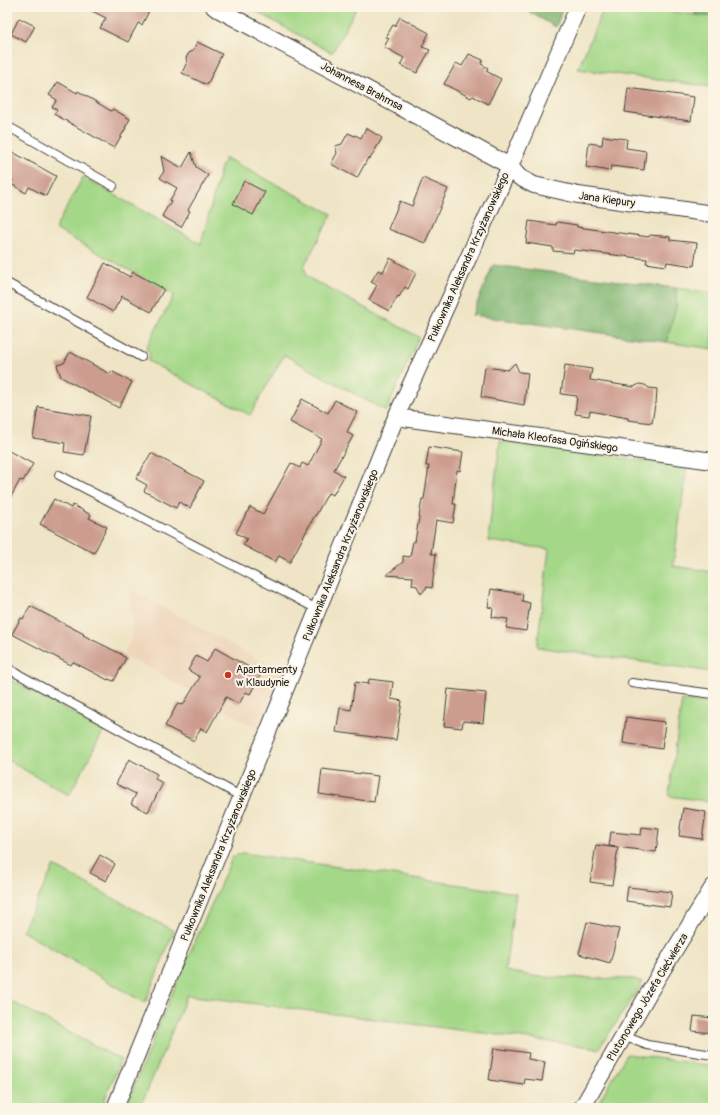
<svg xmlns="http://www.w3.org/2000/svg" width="720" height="1115" font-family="Pangolin,sans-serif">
<rect width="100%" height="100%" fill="#fcf5e5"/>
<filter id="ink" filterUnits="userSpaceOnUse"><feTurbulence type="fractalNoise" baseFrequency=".025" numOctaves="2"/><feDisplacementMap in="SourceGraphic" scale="8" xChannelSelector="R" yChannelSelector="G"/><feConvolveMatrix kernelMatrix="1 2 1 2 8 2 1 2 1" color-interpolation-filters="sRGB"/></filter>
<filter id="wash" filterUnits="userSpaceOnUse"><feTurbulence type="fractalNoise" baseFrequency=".012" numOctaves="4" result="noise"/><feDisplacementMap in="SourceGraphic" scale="16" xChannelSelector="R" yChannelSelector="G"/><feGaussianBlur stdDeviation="0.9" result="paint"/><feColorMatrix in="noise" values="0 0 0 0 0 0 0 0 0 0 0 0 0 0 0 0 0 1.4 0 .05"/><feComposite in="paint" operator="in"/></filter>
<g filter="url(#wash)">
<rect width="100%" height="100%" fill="#efe4c5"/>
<path fill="#eed6bb" d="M130,589L281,672L257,728L123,654L132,637Z"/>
<g fill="#a4d888" stroke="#607a52">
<path d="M248,7H357L332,53Z"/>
<path d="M604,7H634L713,17V87L578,69Z"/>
<path d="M226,158L332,214L304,266L307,277L419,337L386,411L284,355L250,415L148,361L150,355L146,348L174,295L55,229L83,177L201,244L222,164Z"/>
<path d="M676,288L713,293V349L666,342L676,308Z"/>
<path d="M500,441L687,467L673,566L713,572V672L537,647L549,549L488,541Z"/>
<path d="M7,678L104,730L69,795L7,760Z"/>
<path d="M682,700L713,704V802L669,796Z"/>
<path d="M243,853L516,893L505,971L540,977L635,979L643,982L598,1050L591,1047L187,995L140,1108H125L173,991L233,856Z"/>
<path d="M54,866L174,931L145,1003L22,931Z"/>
<path d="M7,999L121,1060L101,1108H7Z"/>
<path d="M627,1054L713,1066V1108H595Z"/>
</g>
<g fill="#83b874" stroke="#506a48">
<path d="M520,7H563L556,27Z"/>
<path d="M697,7H713V17L694,15Z"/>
<path d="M493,265L676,288V308L666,342L472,315Z"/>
</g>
<g id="blocks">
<g fill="#cc9c8e">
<path d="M84,7H151L142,25L138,23L128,42L100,28L106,18Z"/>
<path d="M400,17L429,33L422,47L430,50L417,73L400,65L404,58L384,47L389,38L386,37L393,25L395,26Z"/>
<path d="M19,18L35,26L26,42L11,34Z"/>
<path d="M197,42L222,54L207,85L182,73L187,62L186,58L189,53L193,51Z"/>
<path d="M469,54L483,60L481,64L488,68L486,71L501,79L488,104L473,96L471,98L444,84L456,63L462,66Z"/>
<path d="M58,82L77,93L78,91L111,111L113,109L130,119L125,128H126L114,148L54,114L57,110L52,107L57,100L49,95Z"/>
<path d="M628,88L694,97L691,121L625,112Z"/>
<path d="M366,128L382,138L370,159L368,158L357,178L331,164L337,153L335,146L342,144L348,133L355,136V135L361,138Z"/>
<path d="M603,136L627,139L626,148L646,151L644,170L611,166L610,171L586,167L589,143L602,145Z"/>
<path d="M7,149L56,176L46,196L29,187L26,193L11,184L13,180L7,177Z"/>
<path d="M191,152L196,167L208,175L188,210L190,211L181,227L162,216L171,201L170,200L177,188L160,178L164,171L161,156L182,168Z"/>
<path d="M423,178L448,189L425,243L388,229L400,201L412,206Z"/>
<path d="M244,181L265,192L253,215L233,204Z"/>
<path d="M529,221L556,225L557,222L577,225V227L649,237L650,235L661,236L670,237V240L697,243L694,266L667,262L666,266L646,263L647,259L574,250L573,253L553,251V247L526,243Z"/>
<path d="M390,258L416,273L408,289L405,287L399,297L398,296L389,311L369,300L377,285L371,282L378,270L383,272Z"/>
<path d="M105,263L130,277L133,272L164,289L151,312L122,296L113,312L87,297Z"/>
<path d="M70,352L110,374L111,371L132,382L119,408L61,377L57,365L64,363Z"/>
<path d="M515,363L519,372L528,373L524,405L481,397L485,367L508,370Z"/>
<path d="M565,365L592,369L590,380L634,387L639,384L645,385L649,388L657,389L656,404H655L652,423L628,420V418L590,411L589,416L575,414L577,396L561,394Z"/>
<path d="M302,399L328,413L335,400L357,412L347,432L353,436L334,470L344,476L333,495L328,493L316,515H315L290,562L279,556L275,562L243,545L247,539L236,533L250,507L263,514L291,463L300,468L302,463L308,466L322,439L290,422Z"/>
<path d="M38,407L91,416L84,455L64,452L65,443L33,438Z"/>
<path d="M429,447L463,452L460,471L457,470L453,504H456L453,523L436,520L431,554H436L432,588L427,587L421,594L417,586L412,585L413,577L386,575L403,562V556L410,557L413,541L415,542L422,499H424L429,466H426Z"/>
<path d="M7,450L33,464L23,481L20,480L7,504Z"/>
<path d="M151,453L204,481L190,508L179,502L176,508L144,491L147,485L136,479Z"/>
<path d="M54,499L71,508L73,505L91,515L89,518L107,527L94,553L40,524Z"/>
<path d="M491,589L523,594L522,601L530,603L526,631L506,628L508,619L492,617L493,608L488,607Z"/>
<path d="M30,606L84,634L83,635L121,654V655L126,658L114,681L108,679V680L73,662L71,665L12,634L21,618L23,619Z"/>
<path d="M215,648L261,674L250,694L246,692L239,704L226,697L207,732L201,728L194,741L165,726L178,703L183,705L200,677L188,670L196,656L207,662Z"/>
<path d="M369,679L393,682L391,699L402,701L396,740L336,732L340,708L351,710L355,682L368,684Z"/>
<path d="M448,689L486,693L483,723L463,721L462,728L444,726Z"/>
<path d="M626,717L665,722L662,749L623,743Z"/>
<path d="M129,759L157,774L155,779L163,783L148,812L131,804L136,794L116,784Z"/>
<path d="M322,769L378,776L374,802L319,794Z"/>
<path d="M683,808L706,812L702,839L679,836Z"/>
<path d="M642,827L659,829L656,852L609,846L611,832L641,835Z"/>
<path d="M596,845L618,848L612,885L590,882Z"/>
<path d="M100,855L115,864L106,881L90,873Z"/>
<path d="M628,887L672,892L670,907L626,901Z"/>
<path d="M587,922L619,929L610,963L579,954Z"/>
<path d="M694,1016L713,1018V1033L692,1031Z"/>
<path d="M494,1048L529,1053L528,1059L545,1062L542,1081L525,1079L524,1085L489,1080Z"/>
</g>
</g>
</g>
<g filter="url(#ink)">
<use href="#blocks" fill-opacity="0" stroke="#3c3a35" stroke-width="1"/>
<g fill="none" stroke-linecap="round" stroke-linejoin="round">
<defs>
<g id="lane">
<path d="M7,126L113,186"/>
<path d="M7,283L141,357"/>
<path d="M59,475L317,609"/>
<path d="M7,668L242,797"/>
<path d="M632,683L713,694"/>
<path d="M624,1036L647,1045L713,1055"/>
</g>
<g id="street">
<path d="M214,7L510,166L519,177L534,185L578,195L713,214"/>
<path d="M396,417L713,461"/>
<path d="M115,1108L396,417L510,166L578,7"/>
<path d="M582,1108L658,977L713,887"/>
</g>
</defs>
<use href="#lane" stroke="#3c3a35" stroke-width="10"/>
<use href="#street" stroke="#3c3a35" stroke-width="18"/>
<use href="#lane" stroke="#fff" stroke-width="8"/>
<use href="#street" stroke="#fff" stroke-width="16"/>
</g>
</g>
<circle fill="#c8321e" stroke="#fcf5e5" stroke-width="1.5" cx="228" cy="675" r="4"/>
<g text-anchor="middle" stroke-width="4" stroke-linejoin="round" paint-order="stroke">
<g font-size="11" fill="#1c1c1c" stroke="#fcf5e5">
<text transform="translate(362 86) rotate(28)" y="4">Johannesa Brahmsa</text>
<text transform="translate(607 199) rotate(8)" y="4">Jana Kiepury</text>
<text transform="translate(468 257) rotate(-66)" y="4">Pułkownika Aleksandra Krzyżanowskiego</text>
<text transform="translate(555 439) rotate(8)" y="4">Michała Kleofasa Ogińskiego</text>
<text transform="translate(340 555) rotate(-68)" y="4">Pułkownika Aleksandra Krzyżanowskiego</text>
<text transform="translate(218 855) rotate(-68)" y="4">Pułkownika Aleksandra Krzyżanowskiego</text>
<text transform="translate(647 997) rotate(-59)" y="4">Plutonowego Józefa Ciećwierza</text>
</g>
<g font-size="11" fill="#1c1c1c" stroke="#fcf5e5" text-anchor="start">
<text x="236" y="673">Apartamenty<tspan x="236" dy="13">w Klaudynie</tspan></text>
</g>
</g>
<rect width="720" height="1115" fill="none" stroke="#fcf5e5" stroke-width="24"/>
</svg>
